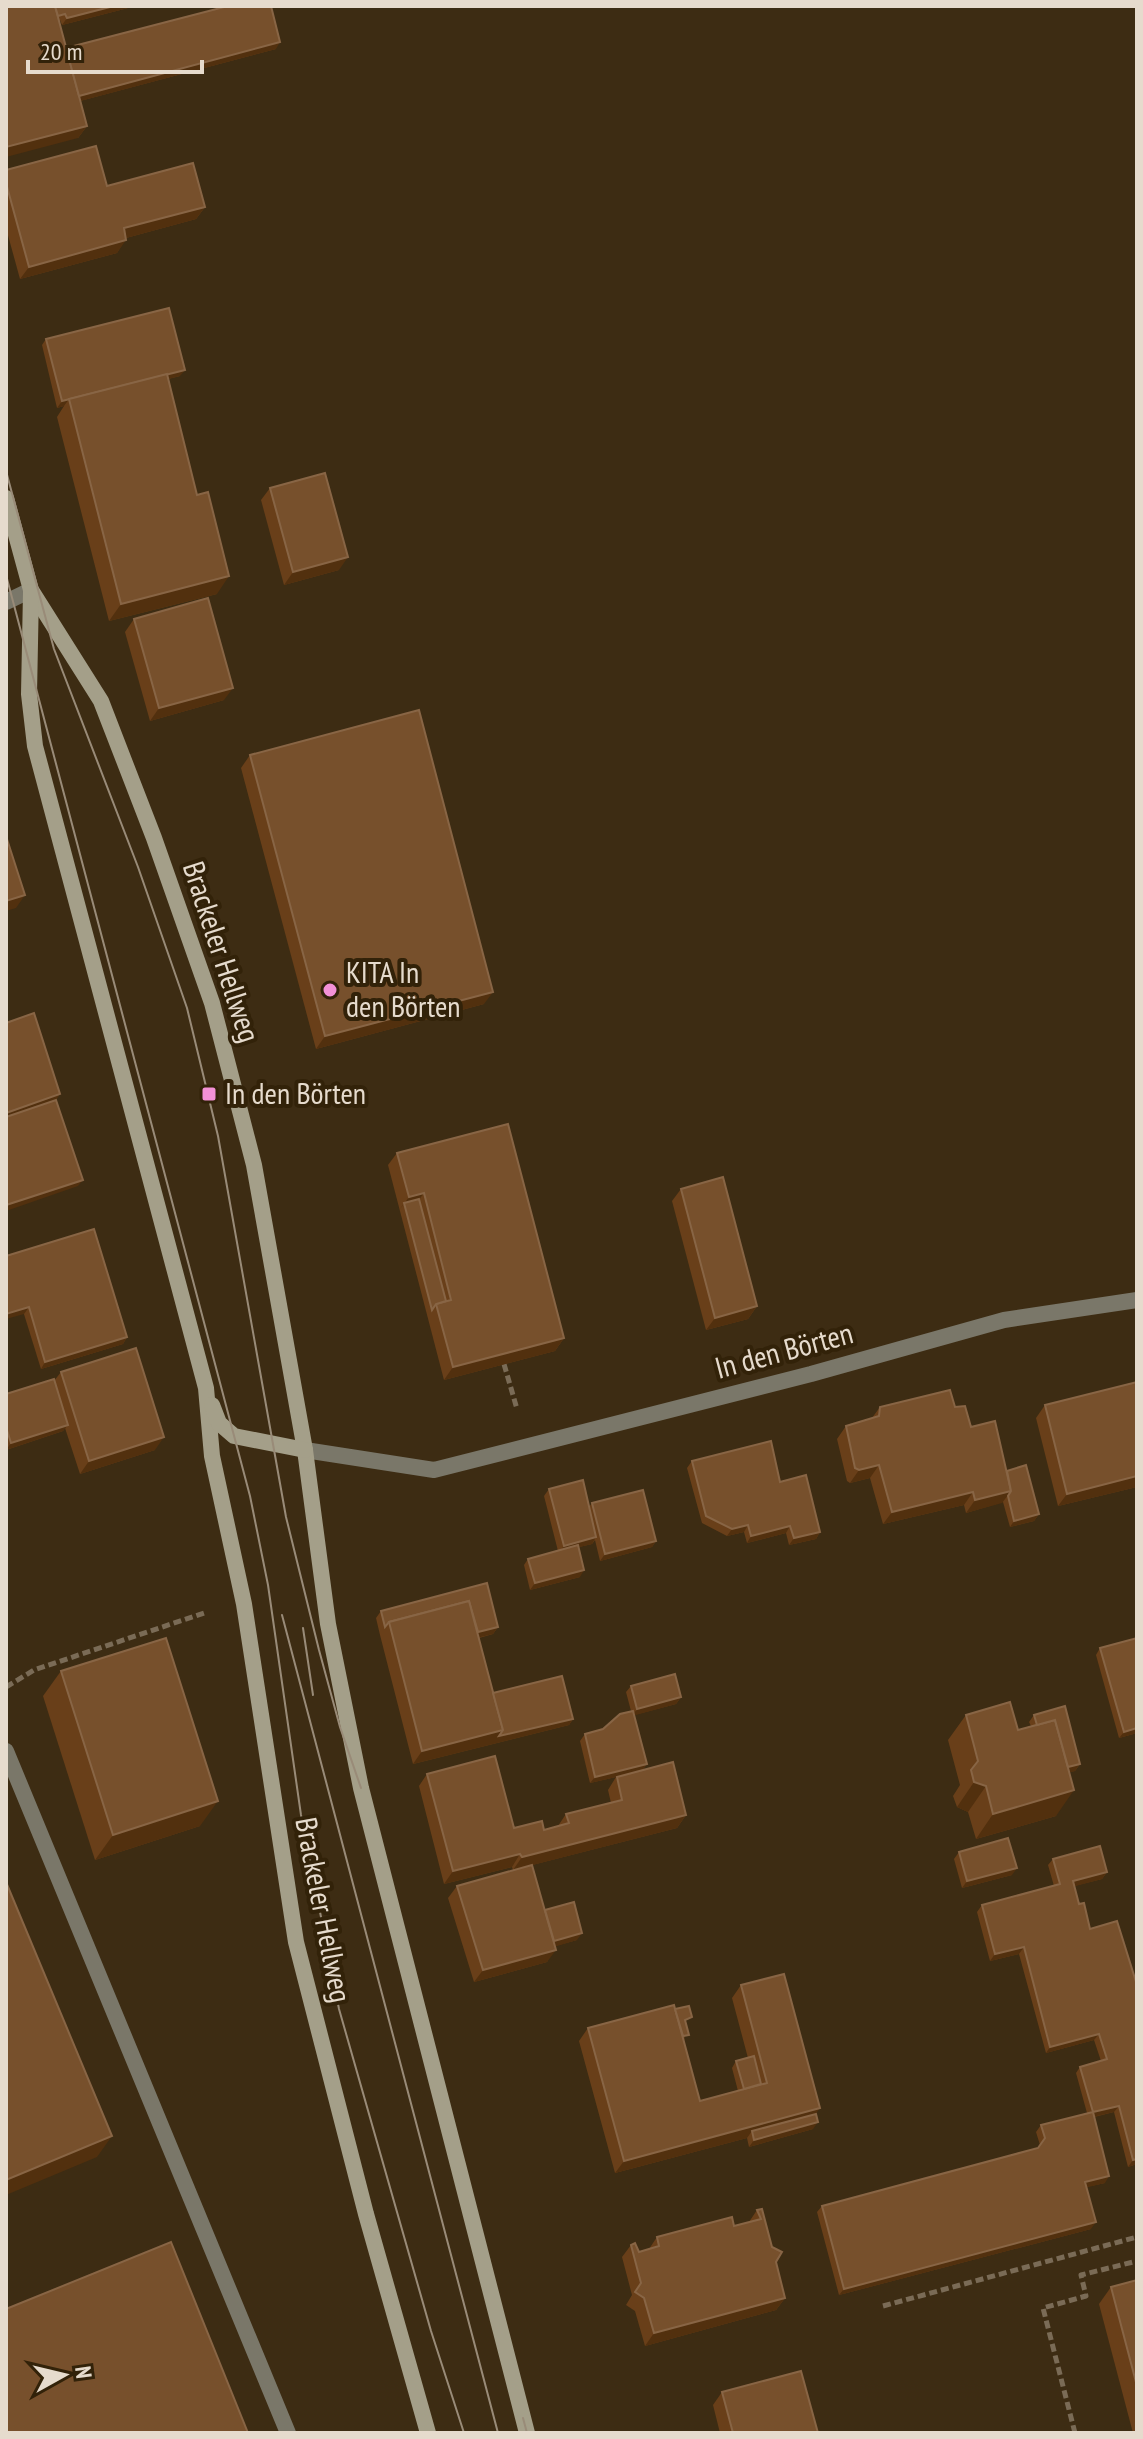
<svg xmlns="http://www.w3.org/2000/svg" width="1143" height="2439" font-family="'PT Sans Narrow',sans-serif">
<rect width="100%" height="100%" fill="#3d2c13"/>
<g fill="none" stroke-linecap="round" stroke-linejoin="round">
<g stroke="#7a6b56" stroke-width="5" stroke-dasharray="8 4" stroke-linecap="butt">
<path d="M504,1364L517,1409"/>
<path d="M6,1687L34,1670L207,1612"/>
<path d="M883,2306L1137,2237"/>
<path d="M1075,2433L1043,2308L1086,2296L1081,2275L1137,2261"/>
</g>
<g stroke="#7a7769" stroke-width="16">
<path d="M6,602L31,590"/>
<path d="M6,1751L288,2433"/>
</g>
<path stroke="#7a7769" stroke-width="16" d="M305,1450L434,1470L811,1374L1004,1320L1137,1300"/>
<g stroke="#a49f89" stroke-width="16">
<path d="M6,498L31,590L101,701L154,838L212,1003L254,1165L305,1450L328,1624L361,1788L527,2433"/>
<path d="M31,592L29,694L35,746L206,1388L212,1456L244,1604L296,1942L366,2214L428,2433"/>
<path d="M212,1405L219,1423L234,1436L305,1450"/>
</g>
<g stroke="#998b78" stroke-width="2">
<path d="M6,471L54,649L138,867L187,1008L218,1136L286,1517L319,1650L340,1727L361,1788"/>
<path d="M6,575L250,1496L268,1585L301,1815L339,2009L431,2331L464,2433"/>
<path d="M282,1615L498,2433"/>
<path d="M303,1628L313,1695"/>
<path d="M523,2418L527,2433"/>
</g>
</g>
<g fill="#693f19">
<path d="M6,6L128,8L62,25L60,20L59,21L66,48L276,49L80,101L87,126L78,138Z"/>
<path d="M6,170L107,186L205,207L196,219L126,238L117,253L20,279L6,228Z"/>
<path d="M46,339L180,376L168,379L197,495L217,594L109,621L57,417L64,406L57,408L42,345Z"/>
<path d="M270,488L339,570L284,585L261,500Z"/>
<path d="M134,619L224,700L150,721L125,632Z"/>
<path d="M250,755L484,1004L316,1049L241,768Z"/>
<path d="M397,1153L564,1338L555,1351L444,1380L388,1165Z"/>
<path d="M681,1189L757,1306L748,1319L706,1330L672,1201Z"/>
<path d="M6,1256L127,1337L123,1344L41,1369Z"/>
<path d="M61,1372L155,1450L80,1474L65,1428L63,1431L6,1450V1394L54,1381Z"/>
<path d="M1137,1382V1487L1058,1506L1036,1418L1045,1405Z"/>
<path d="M880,1407H955L1007,1471L1039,1514L1034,1521L1010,1527L1003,1502L966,1513L964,1505L883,1524L870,1478L850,1483L847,1481L837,1439L846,1426L872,1418Z"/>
<path d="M692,1461L780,1482L820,1532L816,1539L789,1545L786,1533L747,1543L744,1532L727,1536L702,1523L687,1468Z"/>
<path d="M549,1489L589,1507L592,1503L656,1541L652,1547L600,1561L595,1540L592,1544L579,1547L580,1577L530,1590L524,1565L528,1559L558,1551L544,1496Z"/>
<path d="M381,1611L498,1627L493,1634L479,1638L493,1693L573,1719L569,1725L413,1764L380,1635L376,1618Z"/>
<path d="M1137,1638V1733L1119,1738L1096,1655L1100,1648Z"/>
<path d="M61,1671L200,1826L95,1860L43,1696Z"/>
<path d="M631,1686L681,1697L676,1704L634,1715L647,1764L642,1770L686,1815L677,1828L532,1865L545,1910L577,1940L555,1946L547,1962L474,1982L448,1898L457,1886L513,1870L512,1867L444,1884L419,1786L427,1774L514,1828L544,1830L558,1826L566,1814L611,1803L608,1790L616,1777L590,1783L580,1741L585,1734L603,1729L631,1711L626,1692Z"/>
<path d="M966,1715L1018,1730L1031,1726L1029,1722L1034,1715L1080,1764L1075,1771L1069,1772L1056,1816L976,1839L968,1812L957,1807L953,1796L960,1785L948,1740Z"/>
<path d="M959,1852L1012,1875L962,1888L954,1859Z"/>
<path d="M1053,1859L1107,1872L1102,1879L1074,1886L1079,1904L1090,1929L1137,1985V2164L1128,2167L1114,2112L1094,2117L1105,2183L1086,2187L1091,2229L839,2295L817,2212L822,2206L1038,2149L1040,2145L1036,2132L1041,2125L1087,2113L1076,2073L1080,2067L1101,2061L1094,2040L1046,2053L1019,1954L990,1961L977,1912L982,1905L1054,1886L1048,1865Z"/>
<path d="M741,1985L816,2114L813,2129L749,2147L747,2138L615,2173L579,2041L588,2028L675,2009L687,2024L686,2025L684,2042L700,2101L738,2091L732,2068L736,2061L748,2058L732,1998Z"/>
<path d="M757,2210L776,2262L785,2298L776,2310L645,2346L635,2311L626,2305L632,2295L622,2257L631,2245L639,2252L649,2249L657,2237L734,2226L749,2222Z"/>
<path d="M1137,2280V2433H1133L1099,2304L1111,2287Z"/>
<path d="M722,2392L818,2433H720L713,2405Z"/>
</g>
<g fill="#52300e">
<path d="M114,6H129L128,8L62,25L67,18Z"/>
<path d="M280,42L276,49L69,104L74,98Z"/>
<path d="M87,126L78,138L6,157V147Z"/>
<path d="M205,207L196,219L115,241L124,228Z"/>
<path d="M126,240L117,253L20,279L29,267Z"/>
<path d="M185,370L180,376L70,404L69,399L64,406L57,408L62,401Z"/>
<path d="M348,557L339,570L284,585L293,572Z"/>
<path d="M229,576L217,594L109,621L121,604Z"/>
<path d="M233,688L224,700L150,721L159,708Z"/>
<path d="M25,895L16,908L6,911V901Z"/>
<path d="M493,992L484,1004L316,1049L325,1036Z"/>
<path d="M60,1094L52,1107L6,1122V1113Z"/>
<path d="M83,1180L78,1186L6,1211V1205Z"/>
<path d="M424,1193L415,1205L404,1203L400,1209L409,1197Z"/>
<path d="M757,1306L748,1319L706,1330L715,1318Z"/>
<path d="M29,1307L24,1314L6,1319V1314Z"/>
<path d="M127,1337L123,1344L41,1369L45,1362Z"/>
<path d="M564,1338L555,1351L444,1380L453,1367Z"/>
<path d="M68,1425L63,1431L6,1450L11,1443Z"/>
<path d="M164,1437L155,1450L80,1474L89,1461Z"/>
<path d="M879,1465L870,1478L850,1483L859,1470Z"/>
<path d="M1137,1476V1487L1058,1506L1067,1494Z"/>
<path d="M1011,1491L1002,1503L966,1513L975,1500Z"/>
<path d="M973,1492L964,1505L883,1524L892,1512Z"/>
<path d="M1039,1514L1034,1521L1010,1527L1014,1521Z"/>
<path d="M748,1525L744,1532L727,1536L732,1529Z"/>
<path d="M790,1526L786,1533L747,1543L751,1536Z"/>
<path d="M820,1532L816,1539L789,1545L794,1538Z"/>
<path d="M596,1537L592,1544L559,1552L564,1546Z"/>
<path d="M656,1541L652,1547L600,1561L605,1554Z"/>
<path d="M584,1570L580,1577L530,1590L535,1583Z"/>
<path d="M498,1627L493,1634L468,1640L473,1634Z"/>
<path d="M681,1697L676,1704L632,1716L637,1709Z"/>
<path d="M573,1719L569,1725L413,1764L422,1751L503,1730Z"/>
<path d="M1137,1728V1733L1119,1738L1124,1732Z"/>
<path d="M647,1764L642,1771L590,1783L595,1777Z"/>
<path d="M1080,1764L1075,1771L1046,1778L1051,1772Z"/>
<path d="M974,1782L986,1786L968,1812L957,1807Z"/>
<path d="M1074,1790L1056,1816L976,1839L993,1814Z"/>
<path d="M218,1801L200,1826L95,1860L113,1835Z"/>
<path d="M686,1815L677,1828L513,1870L522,1857Z"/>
<path d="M520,1854L512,1867L444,1884L453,1871Z"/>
<path d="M1017,1868L1012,1875L962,1888L967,1881Z"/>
<path d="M1107,1872L1102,1879L1068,1888L1073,1881Z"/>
<path d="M582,1933L577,1940L544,1950L548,1943Z"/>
<path d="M1024,1947L1019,1954L990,1961L995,1954Z"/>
<path d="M556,1950L547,1962L474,1982L483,1970Z"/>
<path d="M1099,2034L1094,2040L1046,2053L1050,2047Z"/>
<path d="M1119,2106L1114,2112L1088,2118L1093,2112Z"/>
<path d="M820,2108L811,2120L752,2131L747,2138L615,2173L624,2161Z"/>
<path d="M818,2122L813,2129L749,2147L754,2140Z"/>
<path d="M112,2136L97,2157L6,2195V2180Z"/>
<path d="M1137,2159V2164L1128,2167L1133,2160Z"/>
<path d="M1109,2176L1105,2183L1080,2189L1085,2182Z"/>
<path d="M1096,2222L1091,2229L839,2295L844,2289Z"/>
<path d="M785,2298L776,2310L645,2346L654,2333Z"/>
</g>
<g fill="#77502c" stroke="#886545" stroke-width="2">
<path d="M6,6H55L87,126L6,147Z"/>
<path d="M55,6H114L67,18L65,14L58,16Z"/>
<path d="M228,6H271L280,42L79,96L66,48Z"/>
<path d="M96,146L107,186L193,163L205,207L124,228L126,240L29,267L6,183V170Z"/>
<path d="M169,308L185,370L62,401L46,339Z"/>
<path d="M167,374L194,483L197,495L208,492L229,576L121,604L69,399Z"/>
<path d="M325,473L348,557L293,572L270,488Z"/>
<path d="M208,598L233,688L159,708L134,619Z"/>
<path d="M419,710L493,992L325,1036L250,755Z"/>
<path d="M6,836L25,895L6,901Z"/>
<path d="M34,1013L60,1094L6,1113V1023Z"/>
<path d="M56,1100L83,1180L6,1205V1117Z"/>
<path d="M508,1124L564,1338L453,1367L436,1304L451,1300L424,1193L409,1197L397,1153Z"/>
<path d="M723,1177L757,1306L715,1318L681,1189Z"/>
<path d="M419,1199L446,1301L436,1304L432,1310L404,1203Z"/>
<path d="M94,1229L127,1337L45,1362L29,1307L6,1314V1256Z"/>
<path d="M136,1348L164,1437L89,1461L61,1372Z"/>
<path d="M54,1379L68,1425L11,1443L6,1427V1394Z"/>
<path d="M1137,1382V1476L1067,1494L1045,1405Z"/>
<path d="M950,1390L955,1407L965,1406L971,1427L995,1421L1011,1491L975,1500L973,1492L892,1512L879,1465L859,1470L855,1468L846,1426L879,1416L880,1407Z"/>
<path d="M771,1441L780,1482L806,1475L820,1532L794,1538L790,1526L751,1536L748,1525L732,1529L706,1516L692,1461Z"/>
<path d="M1026,1465L1039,1514L1014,1521L1008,1496L1011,1491L1007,1471Z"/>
<path d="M583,1480L596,1537L564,1546L549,1489Z"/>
<path d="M643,1490L656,1541L605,1554L592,1503Z"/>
<path d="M578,1545L584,1570L535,1583L528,1559Z"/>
<path d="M487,1583L498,1627L478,1632L469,1601L389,1622L385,1627L381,1611Z"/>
<path d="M469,1601L503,1730L422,1751L389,1622Z"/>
<path d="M166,1638L218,1801L113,1835L61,1671Z"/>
<path d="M1137,1638V1728L1124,1732L1100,1648Z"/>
<path d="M675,1674L681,1697L637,1709L631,1686Z"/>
<path d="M562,1676L573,1719L499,1736L503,1730L493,1693Z"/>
<path d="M1010,1702L1018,1730L1055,1720L1074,1790L993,1814L986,1786L974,1782L971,1770L978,1761L966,1715Z"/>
<path d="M1065,1706L1080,1764L1068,1767L1055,1720L1037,1725L1034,1715Z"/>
<path d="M633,1711L647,1764L595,1777L585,1734L603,1729L620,1714Z"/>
<path d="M495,1756L514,1828L542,1821L544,1830L569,1823L566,1814L622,1800L617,1777L673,1762L686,1815L522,1857L520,1854L453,1871L427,1774Z"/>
<path d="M1008,1838L1017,1868L967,1881L959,1852Z"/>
<path d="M1100,1846L1107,1872L1073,1881L1079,1904L1084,1903L1090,1929L1117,1921L1137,1985V1997L1136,1998L1137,2002V2159L1133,2160L1119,2106L1093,2112L1109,2176L1085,2182L1096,2222L844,2289L822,2206L1038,2148L1045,2138L1041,2125L1093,2112L1080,2067L1107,2059L1099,2034L1050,2047L1024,1947L995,1954L982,1905L1060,1884L1053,1859Z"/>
<path d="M532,1865L556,1950L483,1970L457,1886Z"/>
<path d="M6,1882L112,2136L6,2180Z"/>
<path d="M574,1902L582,1933L554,1941L545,1910Z"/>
<path d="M784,1974L820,2108L624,2161L588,2028L674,2005L700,2101L767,2083L741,1985Z"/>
<path d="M689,2006L692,2017L685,2020L689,2035L683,2036L675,2009Z"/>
<path d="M754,2056L761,2084L744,2089L736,2061Z"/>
<path d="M816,2114L818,2122L754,2140L752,2131Z"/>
<path d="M762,2209L772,2247L782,2252L776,2262L785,2298L654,2333L644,2298L635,2292L641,2283L631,2245L635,2243L639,2252L659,2246L657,2237L732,2217L734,2226L761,2219L757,2210Z"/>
<path d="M171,2242L248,2433H6V2309Z"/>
<path d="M1137,2280V2386L1111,2287Z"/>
<path d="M801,2371L818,2433H733L722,2392Z"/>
</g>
<g fill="#f391d6" stroke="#322209" stroke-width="3">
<circle cx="330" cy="990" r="8"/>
<rect x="201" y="1086" width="16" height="16" rx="4"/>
</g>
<g text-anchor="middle" stroke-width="8" stroke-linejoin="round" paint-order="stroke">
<g font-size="30" fill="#e6dbcd" stroke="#322209">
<text transform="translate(221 952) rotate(72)" y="10">Brackeler Hellweg</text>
<text transform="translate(784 1351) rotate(-15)" y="10">In den Börten</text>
<text transform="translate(323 1910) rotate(79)" y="10">Brackeler Hellweg</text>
</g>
<g font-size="30" fill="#e6dbcd" stroke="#322209" text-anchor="start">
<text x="346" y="983">KITA In<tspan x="346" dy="34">den Börten</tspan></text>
<text x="225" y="1104">In den Börten</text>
</g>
</g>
<rect width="1143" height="2439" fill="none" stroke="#e6dbcd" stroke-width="16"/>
<g transform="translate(64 2375) rotate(82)" stroke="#322209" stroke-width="6" paint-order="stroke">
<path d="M0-6L14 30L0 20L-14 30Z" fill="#e6dbcd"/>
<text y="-12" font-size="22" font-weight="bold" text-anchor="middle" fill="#e6dbcd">N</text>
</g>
<path d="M28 60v12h174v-12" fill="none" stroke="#e6dbcd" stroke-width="4"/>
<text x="40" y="60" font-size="24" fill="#e6dbcd" stroke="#322209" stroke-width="6" paint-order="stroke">20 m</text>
</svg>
